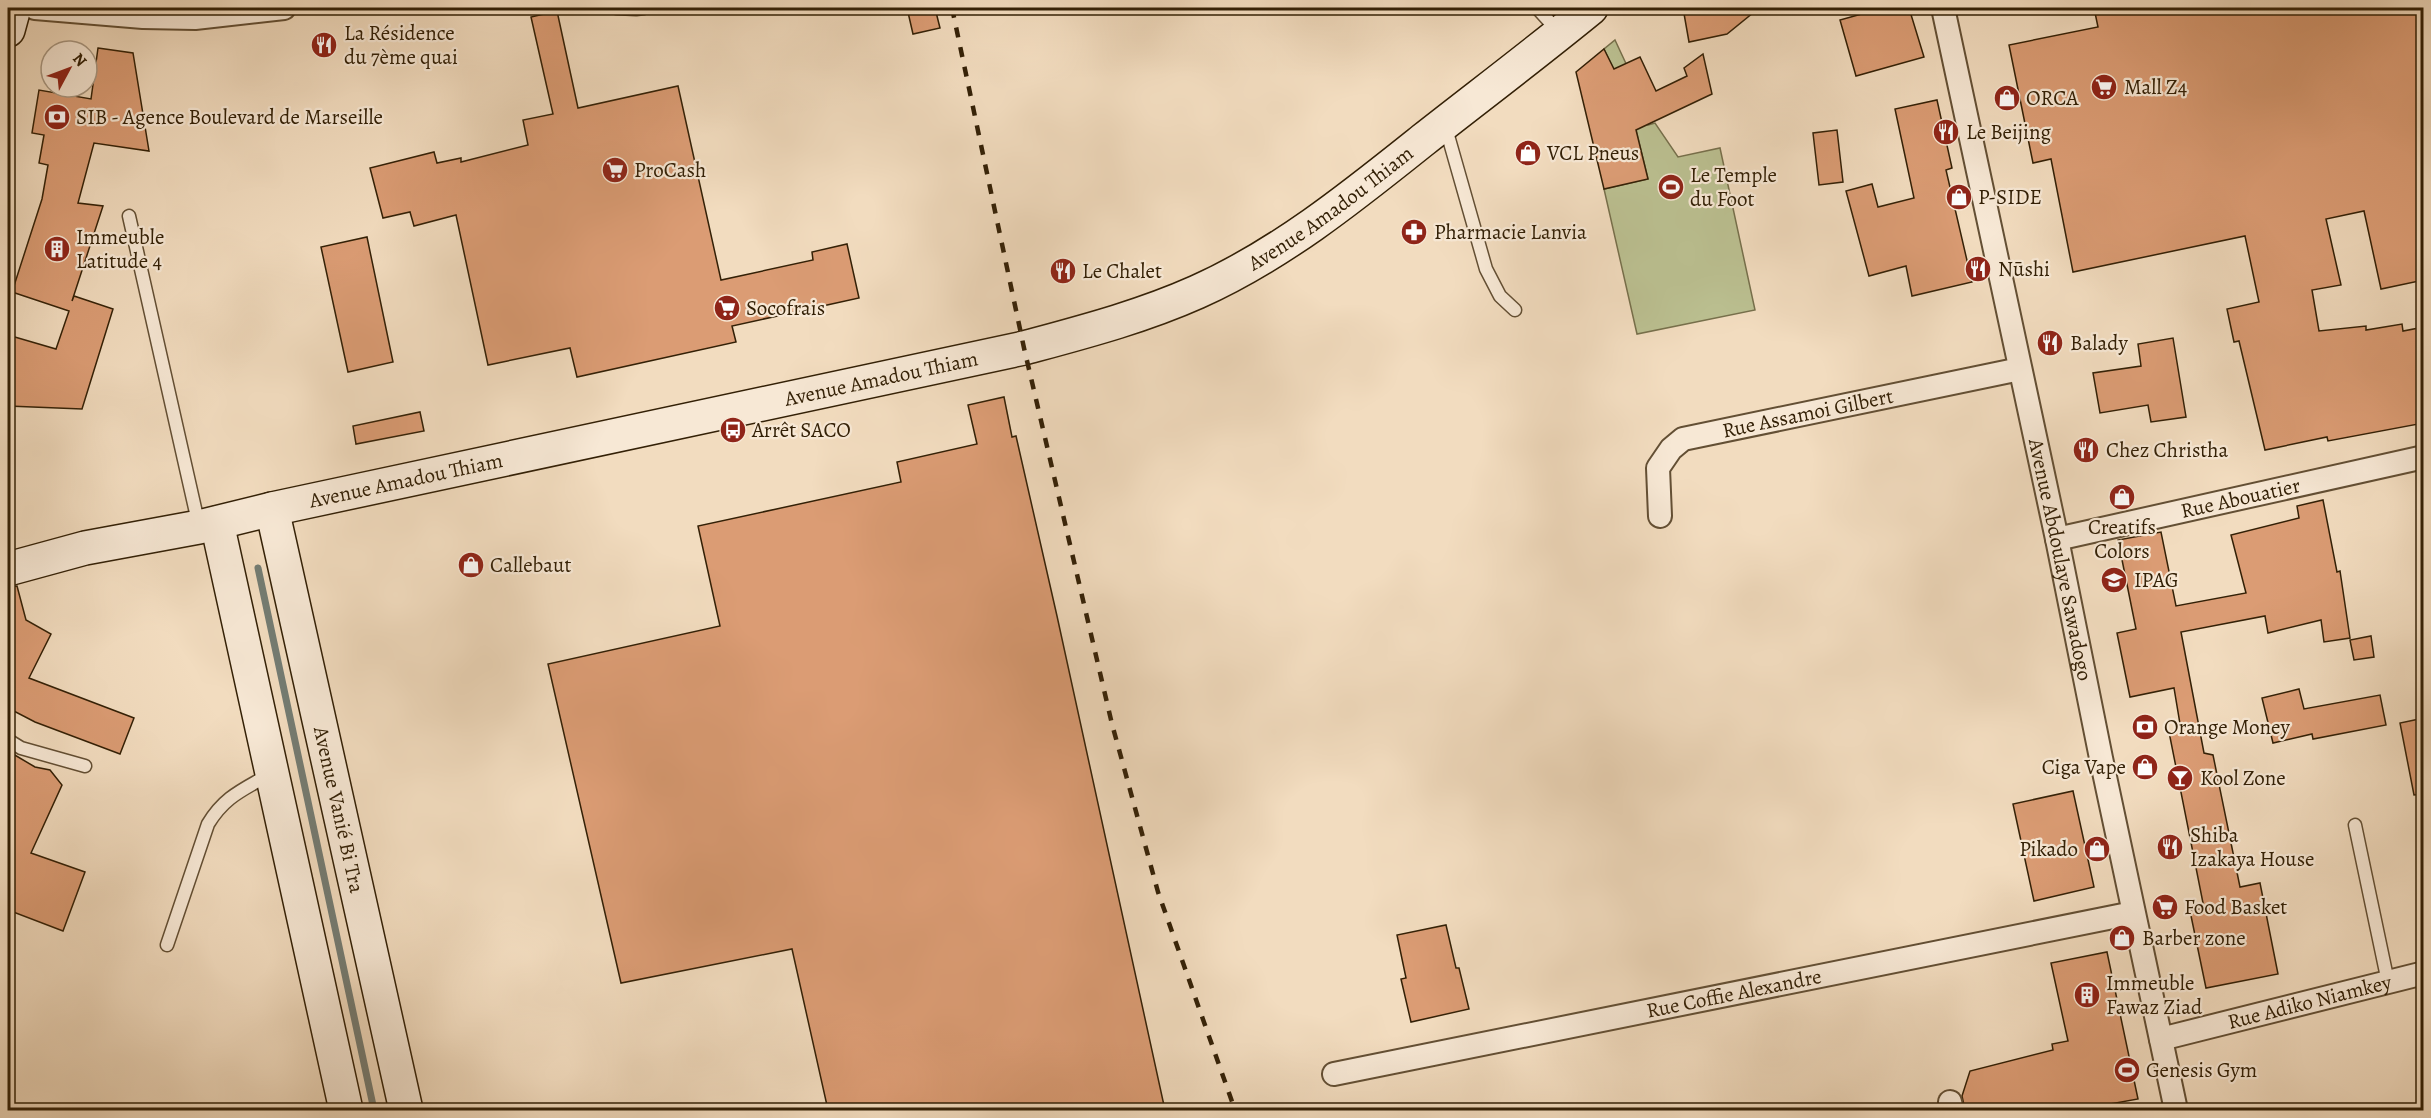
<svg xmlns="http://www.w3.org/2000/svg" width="2431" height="1118" font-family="Alegreya,serif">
<rect width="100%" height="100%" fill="#f2dcbf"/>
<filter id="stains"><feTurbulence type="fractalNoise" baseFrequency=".00333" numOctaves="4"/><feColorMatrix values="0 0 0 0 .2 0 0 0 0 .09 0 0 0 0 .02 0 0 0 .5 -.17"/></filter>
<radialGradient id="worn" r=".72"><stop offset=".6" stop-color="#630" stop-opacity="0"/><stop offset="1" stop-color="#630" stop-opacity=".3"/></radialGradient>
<path fill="#bbc091" stroke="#77704c" stroke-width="1.5" d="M1615,40L1642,98L1648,125L1655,123L1678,157L1720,148L1755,310L1637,334L1604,189L1648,179L1630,105L1604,49Z"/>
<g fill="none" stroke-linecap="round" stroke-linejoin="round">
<path stroke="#747c73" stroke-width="7" d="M258,568L374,1110"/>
</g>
<g fill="#db9c74" stroke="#332006" stroke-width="1.5">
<path d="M907,8H935L940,28L913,34Z"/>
<path d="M1683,8H1759L1727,34L1689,42Z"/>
<path d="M1883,8H1909L1924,57L1856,76L1840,20Z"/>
<path d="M2094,8H2424V280L2381,289L2364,211L2326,219L2341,285L2312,290L2319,331L2366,326V330L2402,324L2403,331L2424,327V423L2328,441L2327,437L2265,450L2239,341L2234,342L2227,309L2259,302L2245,236L2073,272L2051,159L2033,163L2009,45L2098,27Z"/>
<path d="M557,11L578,108L678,86L721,280L813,260L812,252L847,244L859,298L732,326L736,342L577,377L570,348L488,365L456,215L414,226L410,212L383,218L370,168L434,152L437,163L461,158V162L528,145L523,120L553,114L531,17Z"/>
<path d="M98,48L133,53L149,151L94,143L78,203L103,206L72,301L74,296L113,309L82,409L8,406V335L56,349L69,311L12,292L42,199L48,165L39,163L44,135L32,133L39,90L91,99Z"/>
<path d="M1604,49L1614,69L1640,57L1656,91L1687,76L1684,68L1703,54L1712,94L1636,130L1648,179L1604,189L1576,72Z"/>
<path d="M1937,100L1952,168L1946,170L1972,282L1912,296L1906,266L1869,276L1846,191L1872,184L1878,207L1914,198L1895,109Z"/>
<path d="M1837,130L1843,182L1819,185L1813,133Z"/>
<path d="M367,237L393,362L348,372L321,247Z"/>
<path d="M2173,338L2186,417L2151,422L2148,405L2100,413L2093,373L2141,366L2138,344Z"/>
<path d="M1004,397L1012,437L1016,436L1057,616L1165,1110H828L792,949L621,983L548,664L720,626L698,526L901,482L897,462L977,444L968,405Z"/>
<path d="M420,412L424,431L356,444L353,426Z"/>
<path d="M2323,500L2337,572L2340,571L2350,638L2324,642L2321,620L2268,633L2265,616L2181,632L2204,753L2213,755L2240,887L2260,883L2278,974L2206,988L2190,911L2204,908L2169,732L2181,730L2174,688L2130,697L2117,633L2136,629L2118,540L2161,532L2176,606L2246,593L2231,535L2299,518L2297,506Z"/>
<path d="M17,586L26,620L51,634L29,678L134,718L120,754L35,722L12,710L8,718V587Z"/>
<path d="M2371,636L2374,657L2354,660L2350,640Z"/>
<path d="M2299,689L2304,709L2380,695L2386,725L2313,739L2312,734L2273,743L2262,698Z"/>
<path d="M2424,718V794L2414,795L2400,723Z"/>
<path d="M8,751L35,767L50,770L62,785L31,853L85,872L63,931L8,910Z"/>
<path d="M2073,791L2094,887L2034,901L2013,804Z"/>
<path d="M1446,925L1456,968H1459L1469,1009L1411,1022L1401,979L1406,978L1397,935Z"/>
<path d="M2107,952L2138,1099L2077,1110H1965L1962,1096L1970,1071L2053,1050L2052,1044L2068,1041L2051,963Z"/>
</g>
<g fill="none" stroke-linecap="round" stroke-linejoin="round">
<defs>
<g id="lane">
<path d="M616,8L636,9L644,8"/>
<path d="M1537,8L1558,31"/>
<path d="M1445,125L1486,269L1500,296L1515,310"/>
<path d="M129,216L199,526"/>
<path d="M8,740L21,748L85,766"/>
<path d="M2355,825L2388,982"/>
<path d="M167,945L208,824C225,796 243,790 270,774"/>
</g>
<g id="street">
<path d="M35,8L143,17L195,18L284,8"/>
<path id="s1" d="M1943,8L2057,539L2101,758L2176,1110"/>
<path id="s2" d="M1660,516L1658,468L1671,449L1683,439L2020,369"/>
<path id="s3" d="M2057,539L2424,457"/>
<path id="s4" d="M2161,1039L2424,973"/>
<path id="s5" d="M1334,1074L2133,913"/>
<path d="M1950,1102L1952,1110"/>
</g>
<g id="secondary">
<path d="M8,30L14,8"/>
<path id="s6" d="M272,509L406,1110"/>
<path d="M217,523L346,1110"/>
<path id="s7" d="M8,569L85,548L199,527L272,509L1024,348C1083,332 1141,317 1197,292C1280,255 1353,196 1423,140C1479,96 1536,53 1591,8"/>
</g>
</defs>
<use href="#lane" stroke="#634f34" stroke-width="15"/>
<use href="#street" stroke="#634f34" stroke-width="26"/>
<use href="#secondary" stroke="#332006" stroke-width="36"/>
<use href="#lane" stroke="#f7e8d5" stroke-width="12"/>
<use href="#street" stroke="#f7e8d5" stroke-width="22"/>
<use href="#secondary" stroke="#f7e8d5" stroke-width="33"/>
<path stroke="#332006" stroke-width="4.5" stroke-dasharray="10 10" stroke-linecap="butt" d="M952,8L1024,348L1112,724L1158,892L1235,1110"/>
</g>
<defs>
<symbol id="restaurant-disc" viewBox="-11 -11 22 22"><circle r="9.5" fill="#8f2418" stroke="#f7e8d5"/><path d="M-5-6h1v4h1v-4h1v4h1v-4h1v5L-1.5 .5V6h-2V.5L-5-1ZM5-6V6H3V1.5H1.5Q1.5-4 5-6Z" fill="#fff"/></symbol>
<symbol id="supermarket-disc" viewBox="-11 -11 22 22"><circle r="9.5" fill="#8f2418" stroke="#f7e8d5"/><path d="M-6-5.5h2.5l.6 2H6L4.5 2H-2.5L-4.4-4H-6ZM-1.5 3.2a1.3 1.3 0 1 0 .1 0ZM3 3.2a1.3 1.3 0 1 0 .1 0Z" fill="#fff"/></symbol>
<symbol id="shop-disc" viewBox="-11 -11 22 22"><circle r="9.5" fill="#8f2418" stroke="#f7e8d5"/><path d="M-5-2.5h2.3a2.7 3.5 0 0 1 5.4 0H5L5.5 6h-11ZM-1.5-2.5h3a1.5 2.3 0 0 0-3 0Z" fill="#fff"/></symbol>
<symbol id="bank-disc" viewBox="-11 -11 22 22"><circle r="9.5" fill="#8f2418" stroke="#f7e8d5"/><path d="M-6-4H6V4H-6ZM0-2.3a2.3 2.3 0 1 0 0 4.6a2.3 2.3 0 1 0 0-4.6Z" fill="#fff"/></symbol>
<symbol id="stadium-disc" viewBox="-11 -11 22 22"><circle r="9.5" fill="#8f2418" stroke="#f7e8d5"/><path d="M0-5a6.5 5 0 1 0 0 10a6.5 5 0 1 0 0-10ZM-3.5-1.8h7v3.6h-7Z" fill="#fff"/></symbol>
<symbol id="pharmacy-disc" viewBox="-11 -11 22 22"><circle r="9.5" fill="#8f2418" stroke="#f7e8d5"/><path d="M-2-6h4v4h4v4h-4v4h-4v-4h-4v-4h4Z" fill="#fff"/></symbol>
<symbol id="building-disc" viewBox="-11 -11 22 22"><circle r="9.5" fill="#8f2418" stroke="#f7e8d5"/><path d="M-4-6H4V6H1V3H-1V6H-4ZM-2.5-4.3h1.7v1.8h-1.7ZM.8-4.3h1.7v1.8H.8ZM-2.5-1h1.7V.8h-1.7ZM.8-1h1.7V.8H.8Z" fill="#fff"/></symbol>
<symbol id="bus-disc" viewBox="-11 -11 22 22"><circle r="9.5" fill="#8f2418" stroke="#f7e8d5"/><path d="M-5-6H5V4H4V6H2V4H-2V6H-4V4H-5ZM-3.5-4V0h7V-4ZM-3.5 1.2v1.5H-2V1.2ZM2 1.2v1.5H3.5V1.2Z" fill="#fff"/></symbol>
<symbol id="university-disc" viewBox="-11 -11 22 22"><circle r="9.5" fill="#8f2418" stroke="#f7e8d5"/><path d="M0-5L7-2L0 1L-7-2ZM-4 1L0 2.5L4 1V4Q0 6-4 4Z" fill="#fff"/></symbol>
<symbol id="bar-disc" viewBox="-11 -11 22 22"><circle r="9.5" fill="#8f2418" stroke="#f7e8d5"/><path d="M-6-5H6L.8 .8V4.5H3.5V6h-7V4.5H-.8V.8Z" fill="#fff"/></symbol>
</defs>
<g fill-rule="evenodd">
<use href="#restaurant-disc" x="309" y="30" width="30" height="30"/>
<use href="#supermarket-disc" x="2089" y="72" width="30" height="30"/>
<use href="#shop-disc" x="1992" y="83" width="30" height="30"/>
<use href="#bank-disc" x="42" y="102" width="30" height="30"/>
<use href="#restaurant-disc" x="1931" y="117" width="30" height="30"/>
<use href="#shop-disc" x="1513" y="138" width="30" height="30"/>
<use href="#supermarket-disc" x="600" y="155" width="30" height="30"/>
<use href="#stadium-disc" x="1656" y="172" width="30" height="30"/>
<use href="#shop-disc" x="1944" y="182" width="30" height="30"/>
<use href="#pharmacy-disc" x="1399" y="217" width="30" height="30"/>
<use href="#building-disc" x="42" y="234" width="30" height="30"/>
<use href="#restaurant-disc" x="1963" y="254" width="30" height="30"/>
<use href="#restaurant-disc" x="1048" y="256" width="30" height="30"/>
<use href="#supermarket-disc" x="712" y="293" width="30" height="30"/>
<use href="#restaurant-disc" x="2035" y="328" width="30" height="30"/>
<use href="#bus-disc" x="718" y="415" width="30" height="30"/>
<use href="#restaurant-disc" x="2071" y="435" width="30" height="30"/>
<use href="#shop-disc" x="2107" y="482" width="30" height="30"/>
<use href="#shop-disc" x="456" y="550" width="30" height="30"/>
<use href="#university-disc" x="2099" y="565" width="30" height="30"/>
<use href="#bank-disc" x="2130" y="712" width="30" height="30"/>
<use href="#shop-disc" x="2130" y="752" width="30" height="30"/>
<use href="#bar-disc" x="2165" y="763" width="30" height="30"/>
<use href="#restaurant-disc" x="2155" y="832" width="30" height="30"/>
<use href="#shop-disc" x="2082" y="834" width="30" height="30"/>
<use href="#supermarket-disc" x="2150" y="892" width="30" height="30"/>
<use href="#shop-disc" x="2107" y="923" width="30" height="30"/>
<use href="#building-disc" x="2072" y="980" width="30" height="30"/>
<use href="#stadium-disc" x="2112" y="1055" width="30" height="30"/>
</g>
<g text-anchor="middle" stroke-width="4.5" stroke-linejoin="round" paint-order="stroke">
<g font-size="21" fill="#332006" stroke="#f7e8d5" text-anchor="start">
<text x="344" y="40">La Résidence<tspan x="344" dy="24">du 7ème quai</tspan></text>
<text x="2124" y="94">Mall Z4</text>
<text x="2026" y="105">ORCA</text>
<text x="76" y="124">SIB - Agence Boulevard de Marseille</text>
<text x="1966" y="139">Le Beijing</text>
<text x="1547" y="160">VCL Pneus</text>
<text x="634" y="177">ProCash</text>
<text x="1690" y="182">Le Temple<tspan x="1690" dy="24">du Foot</tspan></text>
<text x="1978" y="204">P-SIDE</text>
<text x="1434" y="239">Pharmacie Lanvia</text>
<text x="76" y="244">Immeuble<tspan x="76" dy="24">Latitude 4</tspan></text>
<text x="1998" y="276">Nūshi</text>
<text x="1082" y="278">Le Chalet</text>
<text x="746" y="315">Socofrais</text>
<text x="2070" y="350">Balady</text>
<text x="752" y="437">Arrêt SACO</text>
<text x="2106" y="457">Chez Christha</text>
<text x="2122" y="534" text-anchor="middle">Creatifs<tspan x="2122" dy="24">Colors</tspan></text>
<text x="490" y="572">Callebaut</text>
<text x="2134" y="587">IPAG</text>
<text x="2164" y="734">Orange Money</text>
<text x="2126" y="774" text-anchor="end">Ciga Vape</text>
<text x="2200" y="785">Kool Zone</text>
<text x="2190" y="842">Shiba<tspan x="2190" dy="24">Izakaya House</tspan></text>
<text x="2078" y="856" text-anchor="end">Pikado</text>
<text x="2184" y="914">Food Basket</text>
<text x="2142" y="945">Barber zone</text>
<text x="2106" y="990">Immeuble<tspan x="2106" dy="24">Fawaz Ziad</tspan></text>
<text x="2146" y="1077">Genesis Gym</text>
</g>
<g font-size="21" fill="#332006" stroke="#f7e8d5">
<text dy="7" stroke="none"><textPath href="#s7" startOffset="1380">Avenue Amadou Thiam</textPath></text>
<text dy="7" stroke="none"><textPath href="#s7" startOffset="894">Avenue Amadou Thiam</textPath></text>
<text dy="7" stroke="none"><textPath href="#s2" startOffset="214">Rue Assamoi Gilbert</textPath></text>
<text dy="7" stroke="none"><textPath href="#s7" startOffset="408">Avenue Amadou Thiam</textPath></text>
<text dy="7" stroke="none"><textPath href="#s3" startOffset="188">Rue Abouatier</textPath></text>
<text dy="7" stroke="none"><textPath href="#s1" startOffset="564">Avenue Abdoulaye Sawadogo</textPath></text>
<text dy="7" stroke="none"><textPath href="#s6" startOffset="308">Avenue Vanié Bi Tra</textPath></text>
<text dy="7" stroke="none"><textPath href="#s5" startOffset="408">Rue Coffie Alexandre</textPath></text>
<text dy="7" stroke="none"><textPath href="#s4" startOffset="153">Rue Adiko Niamkey</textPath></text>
</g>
</g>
<rect width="2431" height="1118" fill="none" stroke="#f2dcbf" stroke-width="30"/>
<rect x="9" y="9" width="2413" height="1100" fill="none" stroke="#332006" stroke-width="3"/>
<rect x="15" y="15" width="2401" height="1088" fill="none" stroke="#332006" stroke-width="1.5"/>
<g transform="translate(69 69) rotate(49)"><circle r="28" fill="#f7e8d5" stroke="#a99882" stroke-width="1.5"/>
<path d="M0-4.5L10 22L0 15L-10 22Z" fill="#8f2418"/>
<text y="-9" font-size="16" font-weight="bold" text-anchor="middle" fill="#332006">N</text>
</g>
<rect width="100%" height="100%" filter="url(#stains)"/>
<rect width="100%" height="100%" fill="url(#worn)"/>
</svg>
